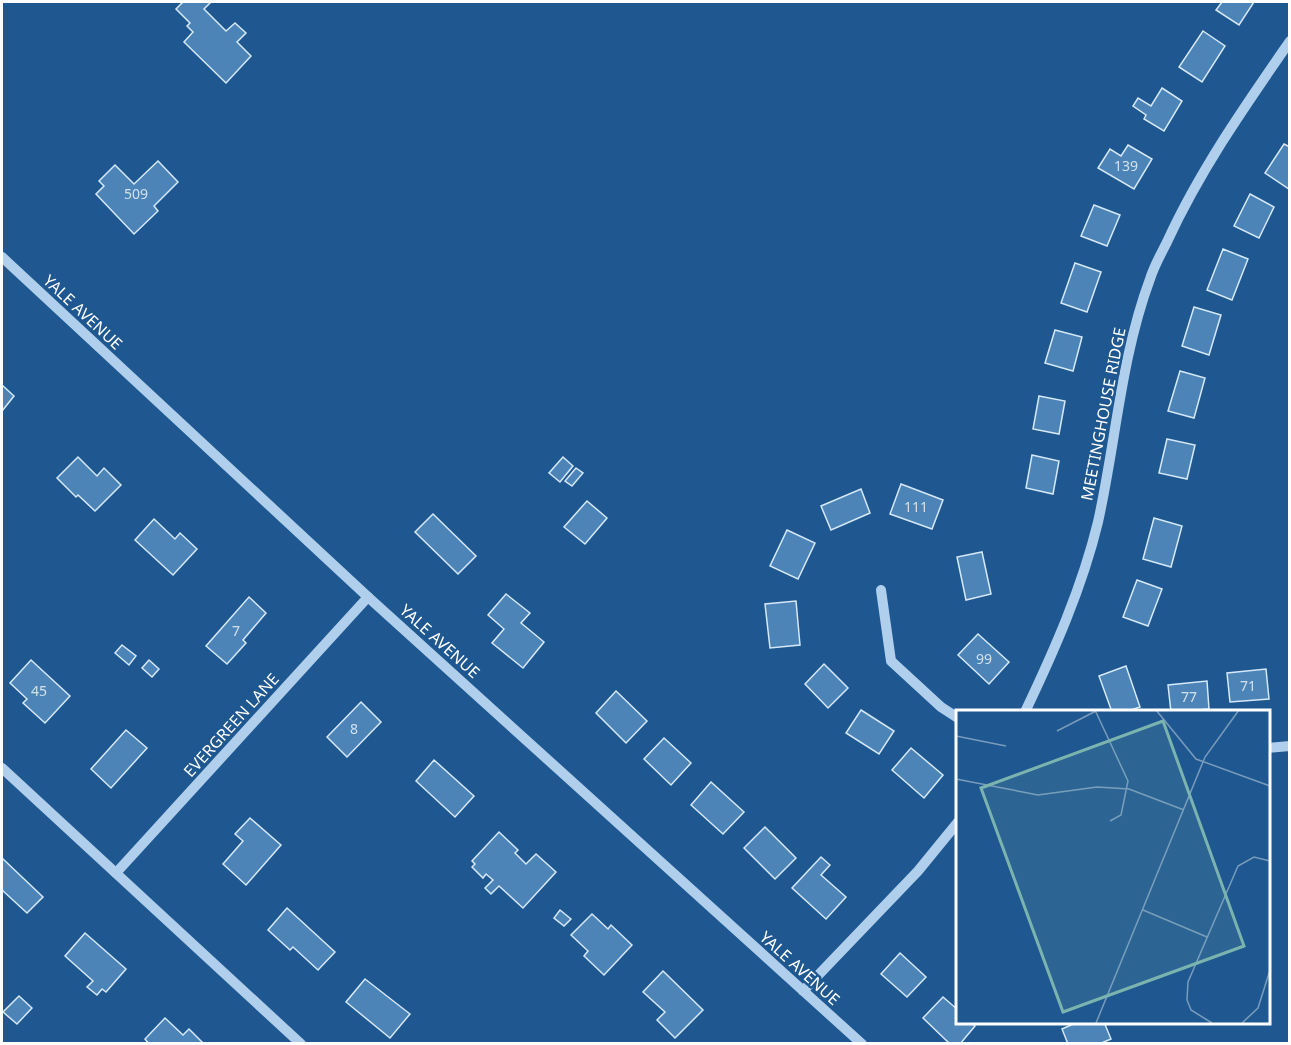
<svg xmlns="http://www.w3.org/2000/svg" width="1291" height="1045" font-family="'Noto Sans',sans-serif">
<rect width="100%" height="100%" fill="#1f5890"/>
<g fill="#4c84b8" stroke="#d5e8f9" stroke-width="1.5">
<path d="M183,2H211L204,9L226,31L235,23L246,33L237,42L251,56L226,83L184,42L193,32L187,26L190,23L176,9Z"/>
<path d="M1222,2H1254L1239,25L1216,10Z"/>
<path d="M1203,31L1225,46L1202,82L1179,67Z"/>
<path d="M1162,88L1182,101L1164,131L1144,119L1146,115L1133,106L1138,98L1151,106Z"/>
<path d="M1284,144L1290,147L1289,189L1265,173Z"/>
<path d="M1128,145L1152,159L1134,189L1098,168L1110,149L1121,156Z"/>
<path d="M158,161L178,182L154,206L158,211L134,234L96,194L104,186L99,181L115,165L134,184Z"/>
<path d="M1250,194L1274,207L1259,238L1234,226Z"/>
<path d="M1094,205L1120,215L1107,246L1081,236Z"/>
<path d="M1223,249L1248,259L1232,300L1207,290Z"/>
<path d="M1075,263L1101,272L1087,312L1061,303Z"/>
<path d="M1194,307L1221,315L1209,355L1182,346Z"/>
<path d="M1055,330L1082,337L1073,371L1045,363Z"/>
<path d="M1180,371L1205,378L1194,418L1168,411Z"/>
<path d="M2,385L14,396L2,411Z"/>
<path d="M1039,396L1065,401L1059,434L1033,429Z"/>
<path d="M1167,439L1195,445L1187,479L1159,473Z"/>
<path d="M1032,455L1059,461L1053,494L1026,488Z"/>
<path d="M78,457L97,476L104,468L121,485L95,511L78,495L76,497L57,478Z"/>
<path d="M563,457L573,466L560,482L549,473Z"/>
<path d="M576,468L583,473L572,486L565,481Z"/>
<path d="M901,484L943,500L932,529L890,514Z"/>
<path d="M861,489L870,513L831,530L821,506Z"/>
<path d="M587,501L607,518L585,544L564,527Z"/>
<path d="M433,514L476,556L458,574L415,532Z"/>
<path d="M1154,518L1182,526L1171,567L1143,559Z"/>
<path d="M154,519L175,539L180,533L197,549L173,575L135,540Z"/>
<path d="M787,530L815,543L798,579L770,566Z"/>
<path d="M982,552L991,594L966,600L957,557Z"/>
<path d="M1137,580L1162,589L1148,626L1123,617Z"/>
<path d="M506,594L530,613L521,623L544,642L523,668L492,643L504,629L488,615Z"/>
<path d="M249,597L266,613L243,640L246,643L227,664L206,646Z"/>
<path d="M796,601L800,645L770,648L765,604Z"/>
<path d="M978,634L1009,662L989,684L958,655Z"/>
<path d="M122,645L136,656L129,665L115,653Z"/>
<path d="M31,660L70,696L45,723L23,703L27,699L10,683Z"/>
<path d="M149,660L159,669L152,677L142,668Z"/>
<path d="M824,664L848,688L828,708L805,684Z"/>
<path d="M1126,666L1140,707L1125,712H1112L1099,676Z"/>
<path d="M1266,669L1269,699L1230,702L1227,673Z"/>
<path d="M1207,681L1209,709L1171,712L1168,685Z"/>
<path d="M616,691L647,721L626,743L596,713Z"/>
<path d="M361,702L381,722L347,757L327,737Z"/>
<path d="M861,710L894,731L879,754L846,733Z"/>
<path d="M126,730L147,748L111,788L91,769Z"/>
<path d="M664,738L691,763L671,785L644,759Z"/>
<path d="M911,748L943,775L924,798L892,770Z"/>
<path d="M434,760L474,796L455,817L416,781Z"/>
<path d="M711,782L744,812L723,834L691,805Z"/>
<path d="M250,818L281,845L246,885L223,864L243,841L235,834Z"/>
<path d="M765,827L796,858L775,879L744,848Z"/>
<path d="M499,832L518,850L515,853L526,864L536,854L556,872L523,908L499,886L491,894L485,888L493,880L486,874L483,878L472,867L475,864L472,861Z"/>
<path d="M821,857L830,865L821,875L846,897L826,919L792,888Z"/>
<path d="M2,858L43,897L27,913L2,890Z"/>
<path d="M287,908L335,952L318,970L293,947L290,950L268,930Z"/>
<path d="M560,910L571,919L564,926L554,918Z"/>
<path d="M592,914L608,929L611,925L632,945L604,975L584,956L588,951L571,935Z"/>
<path d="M85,933L126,969L106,992L102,989L97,995L87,987L93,981L65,956Z"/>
<path d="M900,953L926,977L907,997L881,974Z"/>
<path d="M663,971L703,1010L675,1038L657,1020L665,1012L643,992Z"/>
<path d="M365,979L410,1014L390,1038L346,1002Z"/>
<path d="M19,996L32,1008L17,1024L3,1012Z"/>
<path d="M943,997L958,1010V1022H971L975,1026L960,1044H950L923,1018Z"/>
<path d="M165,1018L183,1035L189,1029L204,1044H149L145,1039Z"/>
<path d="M1078,1022H1104L1111,1039L1099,1044H1068L1062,1029Z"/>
</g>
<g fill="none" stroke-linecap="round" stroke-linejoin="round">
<g stroke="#afcfed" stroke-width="10">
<path d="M2,257L368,597L862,1044"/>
<path d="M881,590L891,661L941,707L958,718"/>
<path d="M1025,712C1054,651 1082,588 1098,522C1116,441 1121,357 1150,279C1154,266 1161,254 1167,242C1200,170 1245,106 1290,41"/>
<path d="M1268,748L1290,746"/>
<path d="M2,768L301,1044"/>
<path d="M116,873L368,597"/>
<path d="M803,991L918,871L958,822"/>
</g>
</g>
<g text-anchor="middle" stroke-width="5" stroke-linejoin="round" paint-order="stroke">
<g font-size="14" fill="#d2e0ed">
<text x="1126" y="171">139</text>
<text x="136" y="199">509</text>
<text x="916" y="512">111</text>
<text x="236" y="636">7</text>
<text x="984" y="664">99</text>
<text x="1248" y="691">71</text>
<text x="39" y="696">45</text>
<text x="1189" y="702">77</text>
<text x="354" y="734">8</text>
</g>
<g font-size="16" fill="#fff" stroke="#1f5890">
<text transform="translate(83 312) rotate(43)" y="6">YALE AVENUE</text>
<text transform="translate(1103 414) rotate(-79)" y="6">MEETINGHOUSE RIDGE</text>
<text transform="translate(440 641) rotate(42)" y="6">YALE AVENUE</text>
<text transform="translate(231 725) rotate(-48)" y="6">EVERGREEN LANE</text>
<text transform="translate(800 968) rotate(42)" y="6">YALE AVENUE</text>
</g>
</g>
<g transform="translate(956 710)">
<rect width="314" height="314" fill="#1f5890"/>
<path fill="none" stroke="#799bbc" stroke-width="1.5" d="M139,0L172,71L165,105L154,111M200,0L240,49L314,76M101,21L140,1M0,26L50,36M0,69L82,85L141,77L173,79L228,100M187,200L251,227M140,313L249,47L283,0M256,313L235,300L231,290L232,272L282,156L298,147L314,151M286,313L302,298L314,260"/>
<path fill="#7bb4af" fill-opacity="0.15" stroke="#7bb4af" stroke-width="3" d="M207,11L288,236L107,302L25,78Z"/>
<rect width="314" height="314" fill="none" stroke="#fff" stroke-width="3"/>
</g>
<rect width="1291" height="1045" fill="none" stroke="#ffffff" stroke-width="6"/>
</svg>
